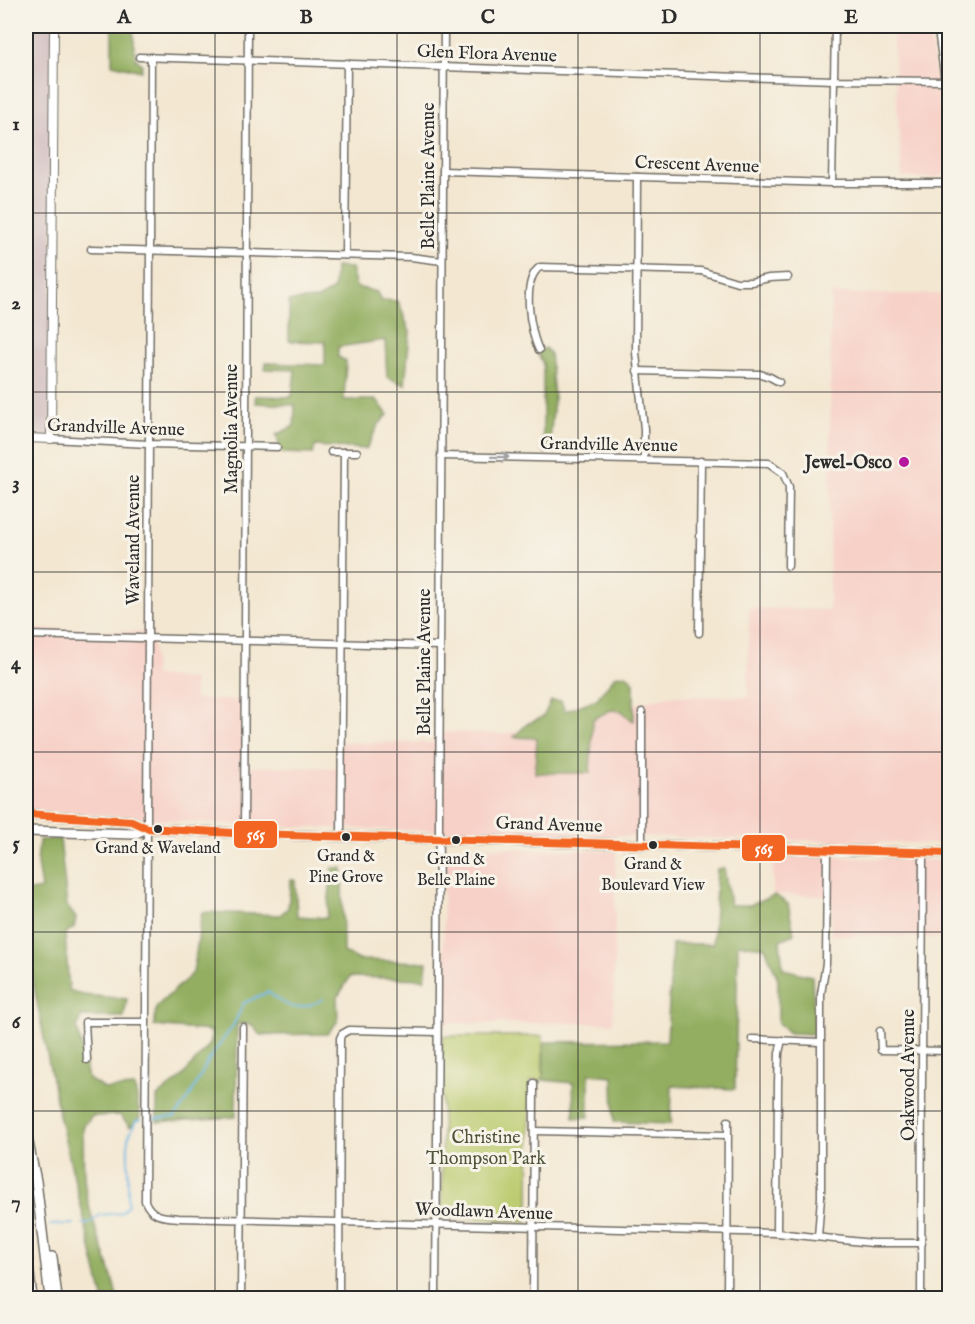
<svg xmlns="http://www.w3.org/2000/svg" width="975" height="1324" font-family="'IM FELL English',serif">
<rect width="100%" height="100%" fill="#f7f3e8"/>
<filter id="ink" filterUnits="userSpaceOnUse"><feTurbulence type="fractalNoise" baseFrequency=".0167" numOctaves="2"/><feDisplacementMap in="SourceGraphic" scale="12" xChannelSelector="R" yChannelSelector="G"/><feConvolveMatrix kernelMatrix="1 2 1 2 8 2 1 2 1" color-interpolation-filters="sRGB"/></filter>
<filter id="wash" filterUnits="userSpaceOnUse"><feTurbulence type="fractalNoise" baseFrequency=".008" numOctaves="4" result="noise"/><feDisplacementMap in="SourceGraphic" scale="24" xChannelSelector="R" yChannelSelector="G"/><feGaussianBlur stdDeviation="1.35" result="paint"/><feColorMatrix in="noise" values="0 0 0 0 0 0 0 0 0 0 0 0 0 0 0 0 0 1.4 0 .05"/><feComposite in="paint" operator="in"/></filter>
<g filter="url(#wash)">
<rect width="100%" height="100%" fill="#f3e7d1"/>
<g fill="#f7d1c8">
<path d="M892,26H929L947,164L945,173L937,178H902Z"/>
<path d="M831,294H949V844L256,826L26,810V629L153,632L154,676L194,680V699L248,701V766L337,768V742L434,743V732L505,734L670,696L748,697L749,608L829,610Z"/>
<path d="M455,847L616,851L613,1023H444L443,860L445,853Z"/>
<path d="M773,855L949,861V938L831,935V896L773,894Z"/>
</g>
<path fill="#d2bfc0" d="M26,26H54L51,439H26Z"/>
<path fill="#baca6c" stroke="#727a4c" stroke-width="1.5" d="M442,1036H543V1080L530,1081L529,1217L527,1221L442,1217Z"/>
<g fill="#93ae60" stroke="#5f6c46" stroke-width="1.5">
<path d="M112,26H133L135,57L142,65L141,71L112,64Z"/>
<path d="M335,267L351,268L356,287L377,292L380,300L398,301L410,332L405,385L387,377L385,340L338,347V357L346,361L344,400H377L388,415L379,424L366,449L315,446L313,454L282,453L276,435L294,426L295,405L256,403L255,396L292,397L295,370L265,369L266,363L325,365V342L289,341V301L318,299L334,289Z"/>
<path d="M545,348L550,353L554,398L549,453H545L543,441V364L538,354Z"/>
<path d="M626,674L634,682V721L627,717L622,711L611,710L593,719L590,773H535L537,738L514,737L527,724L543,717L551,701H561L565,711L597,699L615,676Z"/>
<path d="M60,839L67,906L76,918L74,928L65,933L69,990L83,995L127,999L124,1017H81L77,1027L88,1079L105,1089L135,1087L140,1117L130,1127L120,1115L92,1116L83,1127C84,1148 82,1172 86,1192C92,1229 111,1262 117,1298H103L59,1115L26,946V892L41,889L37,863L39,840Z"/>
<path d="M332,868H342L343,952L358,960L427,962L425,979L350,977L337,998L338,1021L327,1034L260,1035L251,1024H237L236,1117L157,1122V1097L180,1079L211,1043V1031L154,1026L156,1007L193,973L202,912L280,915L288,908L291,880H295L297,916L327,918Z"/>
<path d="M724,868L730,905H750L775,895L788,904L794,934L780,940L783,969L812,976L815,1034L789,1033L778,1023V979L765,947L738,944L735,1089L672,1086L671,1124L614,1122L613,1076L589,1074V1117L574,1118L573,1083L543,1080L544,1042L667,1041L672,944H713L717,869Z"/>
</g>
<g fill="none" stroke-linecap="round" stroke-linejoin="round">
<g stroke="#68b5e2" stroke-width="2">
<path d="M147,1119L175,1117L189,1098L209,1059L233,1026L244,1003L268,992C289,1009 298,1013 323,999"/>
<path d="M83,1224H89L100,1215L121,1213L128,1205V1138L136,1121L141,1120"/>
<path d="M50,1225L74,1224"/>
</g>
</g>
</g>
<g filter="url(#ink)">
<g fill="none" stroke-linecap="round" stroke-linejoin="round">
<defs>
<g id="minor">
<path d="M139,57L834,80L948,81"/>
<path d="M151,57L145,1201C151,1217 164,1217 179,1218L777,1233L872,1243H922"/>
<path d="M443,171L832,183H950"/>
<path d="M637,177L636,353L644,429V459"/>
<path d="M832,183L835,26"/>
<path d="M91,249L411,257L442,261"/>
<path d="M345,255L347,63"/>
<path d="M539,350C530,332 521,280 540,267L701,271L737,282H751L769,278L788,277"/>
<path d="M637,371L760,374L770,377L779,382"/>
<path d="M51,439L148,444L277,447"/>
<path d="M331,452H357"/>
<path d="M441,456L769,463L783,473L789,487L788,566"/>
<path d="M699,633L701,461"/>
<path d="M26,635L440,646"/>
<path d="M244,833L248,26"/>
<path d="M341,836L344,452"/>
<path d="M642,844V712"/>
<path d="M880,1031L881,1050L950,1051"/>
<path d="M752,1039L820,1042"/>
<path d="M87,1060L85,1022H146"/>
<path d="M534,1131L728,1135"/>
<path d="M777,1233L778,1082L779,1053L782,1040"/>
<path d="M818,1237L821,1197V994L826,963L827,849"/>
<path d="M241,1298L243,1027"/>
<path d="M339,1298L340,1038L342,1034L349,1030L437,1032"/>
<path d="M436,1298L444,26"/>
<path d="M533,1298L534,1083"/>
<path d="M727,1298L728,1121"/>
<path d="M921,1298L923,852"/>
</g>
<path id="tertiary" d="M26,438L51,439L54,26"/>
<g id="primary">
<path d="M939,26L950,108"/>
<path d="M26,814L132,821L147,828L250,834L950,853"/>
<path d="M26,831L134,834L147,828"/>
</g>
<g id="trunk">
<path d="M26,1133L36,1181L50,1298"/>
<path d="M26,1248L32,1298"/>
<path d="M52,1257L57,1298"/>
</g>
</defs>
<use href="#minor" stroke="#716d65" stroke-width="9"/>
<use href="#tertiary" stroke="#716d65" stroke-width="10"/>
<use href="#primary" stroke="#716d65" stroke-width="12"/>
<use href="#trunk" stroke="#716d65" stroke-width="12"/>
<use href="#minor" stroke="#fff" stroke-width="6"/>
<use href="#tertiary" stroke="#fff" stroke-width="8"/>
<use href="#primary" stroke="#fff" stroke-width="9"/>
<use href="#trunk" stroke="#fff" stroke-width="9"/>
<defs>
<path id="bus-1" d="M26,814L132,821L147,828L250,834L950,853"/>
</defs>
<use href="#bus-1" stroke="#f7f3e8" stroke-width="12"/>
<use href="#bus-1" stroke="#f26522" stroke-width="8"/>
</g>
<defs><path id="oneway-shaft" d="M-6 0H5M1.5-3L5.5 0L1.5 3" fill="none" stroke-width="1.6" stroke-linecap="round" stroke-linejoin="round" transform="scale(1.5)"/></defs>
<use stroke="#a0a0a0" href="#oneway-shaft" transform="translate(500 457) rotate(1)"/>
</g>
<path fill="none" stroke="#2b2b2b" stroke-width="1.5" stroke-opacity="0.55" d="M215,26V1298M397,26V1298M578,26V1298M760,26V1298M26,213H950M26,392H950M26,572H950M26,752H950M26,932H950M26,1111H950"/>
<circle fill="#b5179e" stroke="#f7f3e8" stroke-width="2" cx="904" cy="462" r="6"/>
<g fill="#2b2b2b" stroke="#f7f3e8" stroke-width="2">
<circle cx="158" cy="829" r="5"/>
<circle cx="346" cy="837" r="5"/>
<circle cx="456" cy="840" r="5"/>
<circle cx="653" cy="845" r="5"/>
</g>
<g text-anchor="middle" stroke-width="6" stroke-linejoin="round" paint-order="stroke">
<g font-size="16" fill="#2b2b2b" stroke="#f7f3e8">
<text x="158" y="853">Grand &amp; Waveland</text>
<text x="346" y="861">Grand &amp;<tspan x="346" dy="21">Pine Grove</tspan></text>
<text x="456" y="864">Grand &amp;<tspan x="456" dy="21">Belle Plaine</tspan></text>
<text x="653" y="869">Grand &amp;<tspan x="653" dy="21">Boulevard View</tspan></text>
</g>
<g font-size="18" fill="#2b2b2b" stroke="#f7f3e8">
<text transform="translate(487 53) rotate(2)" y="6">Glen Flora Avenue</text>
<text transform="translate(697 164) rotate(2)" y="6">Crescent Avenue</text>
<text transform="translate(428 176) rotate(-90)" y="6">Belle Plaine Avenue</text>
<text transform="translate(116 427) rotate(2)" y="6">Grandville Avenue</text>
<text transform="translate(231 429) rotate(-90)" y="6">Magnolia Avenue</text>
<text transform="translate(609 444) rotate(1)" y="6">Grandville Avenue</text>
<text transform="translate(133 540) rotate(-90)" y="6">Waveland Avenue</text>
<text transform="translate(424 662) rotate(-90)" y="6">Belle Plaine Avenue</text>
<text transform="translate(549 824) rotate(2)" y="6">Grand Avenue</text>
<text transform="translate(908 1075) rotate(-90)" y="6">Oakwood Avenue</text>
<text transform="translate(484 1211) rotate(2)" y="6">Woodlawn Avenue</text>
</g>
<g font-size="18" font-weight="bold" fill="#2b2b2b" stroke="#f7f3e8" text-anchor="end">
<text x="892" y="468">Jewel-Osco</text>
</g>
<g font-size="18" fill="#4f533b" stroke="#f7f3e8">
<text x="486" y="1143">Christine<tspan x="486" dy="21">Thompson Park</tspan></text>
</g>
</g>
<g stroke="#f7f3e8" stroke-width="2">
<rect x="233" y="820" width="45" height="29" rx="6" fill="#f26522"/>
<rect x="741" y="834" width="45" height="28" rx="6" fill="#f26522"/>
</g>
<g font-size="16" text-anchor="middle" font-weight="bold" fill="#fff">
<text x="256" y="840">565</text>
<text x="764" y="854">565</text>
</g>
<rect width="975" height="1324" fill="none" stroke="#f7f3e8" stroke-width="66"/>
<rect x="33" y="33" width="909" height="1258" fill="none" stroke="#2b2b2b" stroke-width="2"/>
<g font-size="20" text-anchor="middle" font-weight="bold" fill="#2b2b2b">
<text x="124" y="23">A</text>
<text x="306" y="23">B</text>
<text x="488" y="23">C</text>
<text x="669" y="23">D</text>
<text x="851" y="23">E</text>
<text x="16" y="130">1</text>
<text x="16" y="309">2</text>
<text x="16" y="489">3</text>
<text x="16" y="669">4</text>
<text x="16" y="849">5</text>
<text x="16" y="1028">6</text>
<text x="16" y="1208">7</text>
</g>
</svg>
